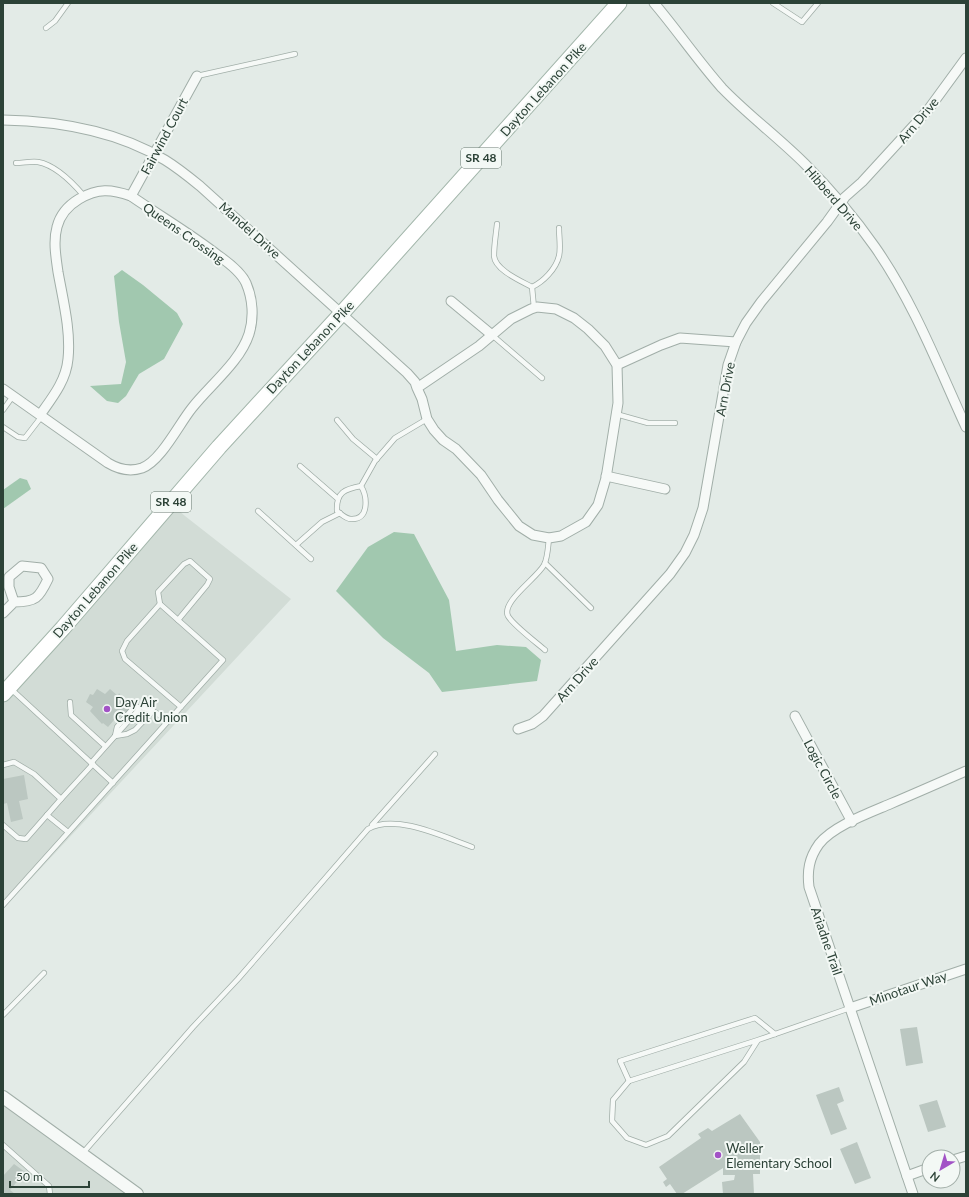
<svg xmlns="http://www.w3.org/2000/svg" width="969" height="1197" font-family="Lato,sans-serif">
<rect width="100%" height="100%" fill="#e3ebe7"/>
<g fill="#d2dcd6">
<path d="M170,503L185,516L291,599L3,909V692Z"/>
<path d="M3,1095L138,1194H3Z"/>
</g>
<g fill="#a1c8af">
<path d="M122,270L143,285L177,313L183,324L164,359L139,374L126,396L118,403L107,401L90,386L121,384L126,362L119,322L114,276Z"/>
<path d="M20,478L27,480L31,489L3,509V490Z"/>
<path d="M394,532L414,534L449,600L456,651L497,645L526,647L541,660L537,681L442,692L429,673L383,638L336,591L368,547Z"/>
</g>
<g fill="#bbc7c1">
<path d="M97,689L105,694L110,689L118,696L119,693L124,701L127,704L126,706L140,715L135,724L121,716L114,720L108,727L103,723L102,724L90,711L93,707L86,702L90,694L93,695Z"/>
<path d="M24,775L28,799L19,801L23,819L11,822L7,803L3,804V779Z"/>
<path d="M917,1027L923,1063L906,1066L900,1029Z"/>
<path d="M839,1087L844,1101L837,1104L847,1129L831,1135L816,1095Z"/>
<path d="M937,1100L946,1127L928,1132L919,1105Z"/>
<path d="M740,1114L760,1142V1174H753L754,1194H723L722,1182L734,1180L735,1175H723V1168L682,1194H677L670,1184L666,1187L663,1182L667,1179L659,1167L701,1138L698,1134L708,1128L712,1131Z"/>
<path d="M857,1142L871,1178L855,1184L840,1149Z"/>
<path d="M14,1164L25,1172L10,1190L15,1194H3V1176Z"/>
</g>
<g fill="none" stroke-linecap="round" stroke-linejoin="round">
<defs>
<g id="service">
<path d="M773,3L802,22L818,3"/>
<path d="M46,28L55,21L68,3"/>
<path d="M197,76L295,54"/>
<path d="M16,163C23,163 31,161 38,162C55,165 73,183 84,196"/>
<path d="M497,224C496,234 494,245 494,256C495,270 521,281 532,287L534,308"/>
<path d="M532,287C543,282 556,269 559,256C561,248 559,237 559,228"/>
<path d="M492,335L542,378"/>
<path d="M3,410L13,396"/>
<path d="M616,414L648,423H675"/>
<path d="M337,420L353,439L377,459"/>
<path d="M3,427L18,437L25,438L42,416"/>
<path d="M300,466L338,499"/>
<path d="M361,486C345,489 336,492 337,511C341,514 346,519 351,519C370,520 367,496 361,486L375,461L395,438L427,419"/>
<path d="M258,511L311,559"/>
<path d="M296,545L322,522L340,513"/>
<path d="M545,563L591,608"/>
<path d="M160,604L158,592L184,564L190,561L210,579L207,585L178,620"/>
<path d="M545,650C537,643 513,625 508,616C501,602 537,578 544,565C548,557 548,546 549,538"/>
<path d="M10,688L113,783"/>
<path d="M70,702L71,715L105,746"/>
<path d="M115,736L141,707L153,711"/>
<path d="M115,736L117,727L134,707H141"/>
<path d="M91,763L115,736L127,734L135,730L153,711L169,721"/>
<path d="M3,765L14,762L34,774L61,799"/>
<path d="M47,815L68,832"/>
<path d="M3,825L18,838L26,839L61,799L93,764"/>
<path d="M372,825L435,754"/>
<path d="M3,905L223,660L160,604L127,641L122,651L125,659L181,707"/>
<path d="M3,1015L44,973"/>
<path d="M758,1040L629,1081L613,1100L612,1121L627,1138L646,1145L668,1136L744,1062L758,1040L850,1008"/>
<path d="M629,1081L620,1061L755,1018L775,1034"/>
<path d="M3,1145L49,1186L50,1194"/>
<path d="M82,1154L193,1027L238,979L368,829C395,813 444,837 472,847"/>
</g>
<g id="minor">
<path d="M654,3C677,30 698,61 722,88C748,115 778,137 805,164C830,189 854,217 875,247C914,303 938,366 966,427"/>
<path d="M3,120C58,121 117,131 165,160C178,168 189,177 200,186L407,373L415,382L417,388L422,399L427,419L434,430L443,440L456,449L481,475L498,500L519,526L533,535L549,538L561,536L586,522L598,505L606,478L618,403L617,365L605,346L588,329L574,318L556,309L537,307L531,309L511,319L479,346L417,388"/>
<path d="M131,196L197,76"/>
<path d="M451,301L492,335"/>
<path d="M617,365L661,345L680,338L736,342"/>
<path d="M3,389L108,463C118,469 130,472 142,468C161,461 179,424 192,408C210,385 240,362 249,334C254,318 253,299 246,283C241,272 229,263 219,256C191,234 160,216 131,196C111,189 98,188 79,199C69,205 60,215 57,227C53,241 56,258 58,272C63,300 71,331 68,359C66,381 52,398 40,415"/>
<path d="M606,476L665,489"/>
<path d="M3,613L14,602C36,602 39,598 48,579L41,568L22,566L9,577V587L14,602"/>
<path d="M795,716L852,822"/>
<path d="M518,729L532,724L543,716L670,574L685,553L694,535L703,508L728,365L736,342L746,323L761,302L827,222L845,197L862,182L928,110L966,58"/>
<path d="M850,1008L966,969"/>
<path d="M953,1160L966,1156"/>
<path d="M907,1176L929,1168"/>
<path d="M913,1194L809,887C807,871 809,858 819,844C833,826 869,813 890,804C916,793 941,782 966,771"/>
</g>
<path id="tertiary" d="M3,1097L137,1194"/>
<path id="primary" d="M3,694L63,628L219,447L342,313L619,3"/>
</defs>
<use href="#service" stroke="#a1aea8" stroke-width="6"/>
<use href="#minor" stroke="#a1aea8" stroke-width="11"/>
<use href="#tertiary" stroke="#a1aea8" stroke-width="14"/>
<use href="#primary" stroke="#a3b6ab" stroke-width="17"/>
<use href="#service" stroke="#f6f9f7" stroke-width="4.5"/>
<use href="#minor" stroke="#f6f9f7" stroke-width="9"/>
<use href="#tertiary" stroke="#f6f9f7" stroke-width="12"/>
<use href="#primary" stroke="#fff" stroke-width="15"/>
</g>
<g fill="#a252c6" stroke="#f3f8f5" stroke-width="1.5">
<circle cx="107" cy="709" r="4"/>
<circle cx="718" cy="1155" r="4"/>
</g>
<g text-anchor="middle" stroke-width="4" stroke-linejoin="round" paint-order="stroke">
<g fill="#f3f8f5" stroke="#687970" stroke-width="1">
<rect x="461" y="148" width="40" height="20" rx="3"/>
<rect x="151" y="492" width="40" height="20" rx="3"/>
</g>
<g font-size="12" font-weight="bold" fill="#2c4237">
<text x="481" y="162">SR 48</text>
<text x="171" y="506">SR 48</text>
</g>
<g font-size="13" fill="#2c4237" stroke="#f3f8f5">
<text transform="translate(543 89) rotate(-48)" y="5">Dayton Lebanon Pike</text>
<text transform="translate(918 120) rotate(-50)" y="5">Arn Drive</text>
<text transform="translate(164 136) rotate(-62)" y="5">Fairwind Court</text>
<text transform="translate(834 198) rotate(49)" y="5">Hibberd Drive</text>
<text transform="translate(250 230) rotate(42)" y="5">Mandel Drive</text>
<text transform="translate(184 233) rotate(35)" y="5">Queens Crossing</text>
<text transform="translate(310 347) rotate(-47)" y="5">Dayton Lebanon Pike</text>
<text transform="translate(725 389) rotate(-79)" y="5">Arn Drive</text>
<text transform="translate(95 590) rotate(-49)" y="5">Dayton Lebanon Pike</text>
<text transform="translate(577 679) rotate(-48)" y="5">Arn Drive</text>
<text transform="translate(823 769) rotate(62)" y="5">Logic Circle</text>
<text transform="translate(827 941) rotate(71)" y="5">Ariadne Trail</text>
<text transform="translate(908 988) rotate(-19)" y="5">Minotaur Way</text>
</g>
<g font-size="13" fill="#2c4237" stroke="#f3f8f5" text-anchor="start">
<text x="115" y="707">Day Air<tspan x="115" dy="15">Credit Union</tspan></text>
<text x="726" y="1153">Weller<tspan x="726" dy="15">Elementary School</tspan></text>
</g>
</g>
<rect width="969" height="1197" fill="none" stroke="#2c4237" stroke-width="8"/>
<g transform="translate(941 1169) rotate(218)"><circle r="19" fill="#f3f8f5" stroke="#a3afa9"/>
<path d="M0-3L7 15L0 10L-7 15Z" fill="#a252c6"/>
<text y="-6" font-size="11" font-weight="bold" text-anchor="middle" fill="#2c4237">N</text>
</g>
<path d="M10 1181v6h79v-6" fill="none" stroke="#2c4237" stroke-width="2"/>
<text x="16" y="1181" font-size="12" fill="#2c4237" stroke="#f3f8f5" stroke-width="3" paint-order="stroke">50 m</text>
</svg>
